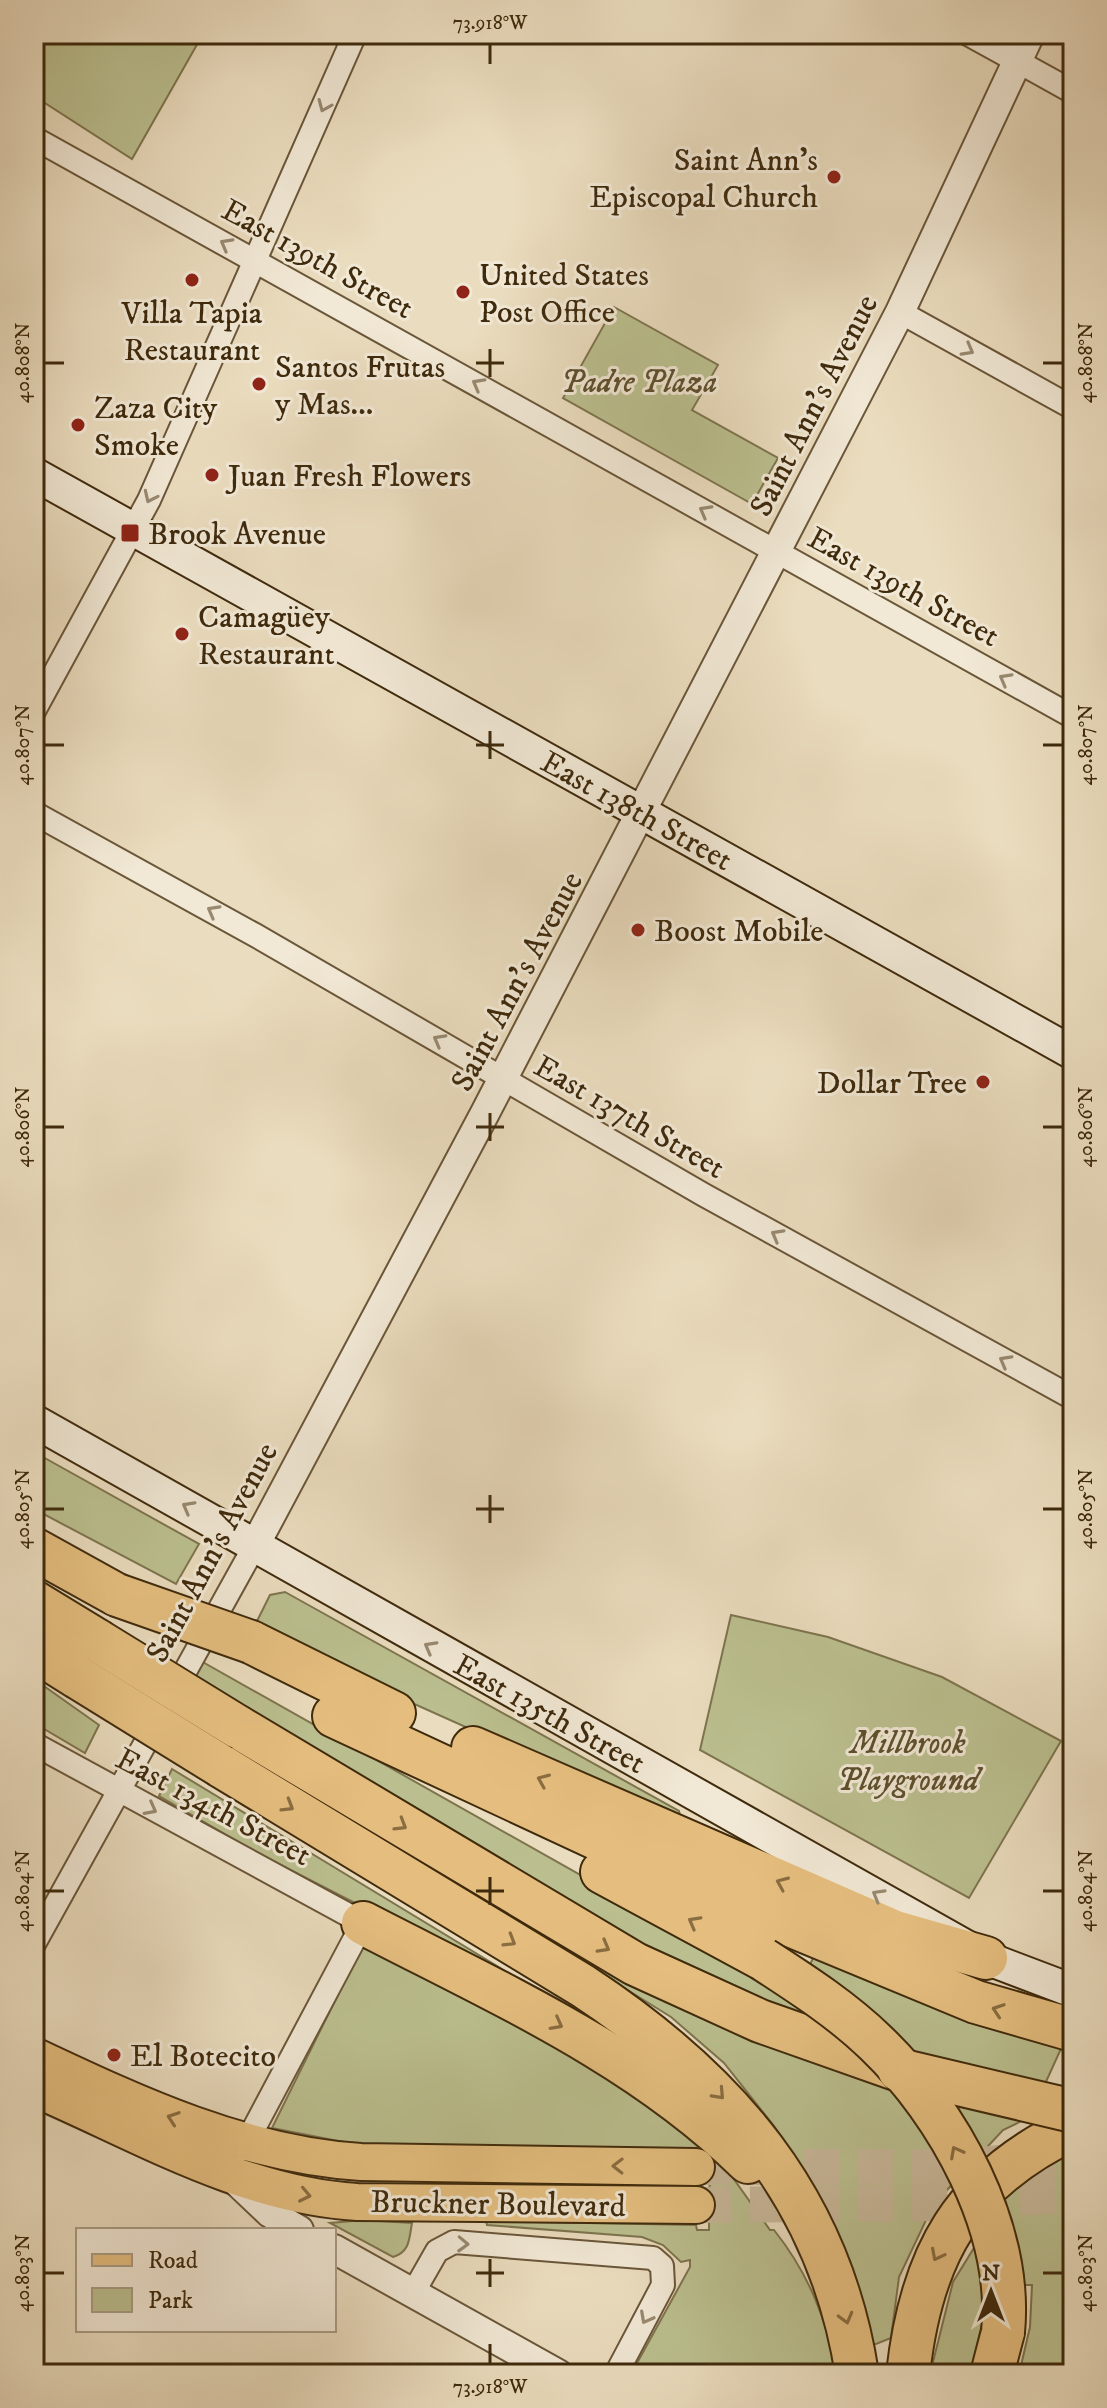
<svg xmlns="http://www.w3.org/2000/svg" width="1107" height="2408" font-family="'IM FELL DW Pica',serif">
<rect width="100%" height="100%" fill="#eadcbe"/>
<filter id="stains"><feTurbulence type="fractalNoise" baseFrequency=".0025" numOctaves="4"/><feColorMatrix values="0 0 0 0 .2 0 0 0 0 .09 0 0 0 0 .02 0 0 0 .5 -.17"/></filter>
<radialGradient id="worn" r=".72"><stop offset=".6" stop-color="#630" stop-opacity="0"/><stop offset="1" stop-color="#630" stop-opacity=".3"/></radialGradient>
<g fill="#bbbf8f" stroke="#7d744e" stroke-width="2">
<path d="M34,34H203L132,159L34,96Z"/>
<path d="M614,307L718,365L692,410L778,458L752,504L563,398Z"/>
<path d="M34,1452L199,1544L176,1584L34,1509Z"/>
<path d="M285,1592L679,1811L682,1824L305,1655L254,1627L270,1595Z"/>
<path d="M731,1615L828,1637L942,1677L1061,1741L969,1898L700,1750Z"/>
<path d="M185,1652L795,1996L815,1954L1069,2031L1030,2117L1003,2130L947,2190L927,2218L899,2277L891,2338L871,2346L850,2261L817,2192L774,2126L724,2063L671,2017L487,1903L510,1869L177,1664Z"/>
<path d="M34,1679L99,1725L85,1753L34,1723Z"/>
<path d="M172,1769L596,2026L259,1854L159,1796Z"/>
<path d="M366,1938L557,2034L712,2149H379L272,2128Z"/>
<path d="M1073,2142V2367L1065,2374H1019L1030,2327L1032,2285H983L982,2324L970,2374H930L953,2282L1014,2183Z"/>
<path d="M716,2154L770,2230H774C809,2274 827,2320 837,2374H631L690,2267V2260L681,2262L663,2245L642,2237L487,2225L486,2221L696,2225L697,2230H709L710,2162Z"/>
<path d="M364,2220L412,2223C409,2239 410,2252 393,2257L330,2223Z"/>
</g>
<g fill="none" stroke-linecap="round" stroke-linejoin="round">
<g stroke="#c8b89a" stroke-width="36" stroke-dasharray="36 18" stroke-linecap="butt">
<path d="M696,2167H946L1073,2158"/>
<path d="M696,2205L940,2203L1073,2194"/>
</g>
<defs>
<g id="minor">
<path d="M968,34L1073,92"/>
<path d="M34,138L1073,717"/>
<path d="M900,312L1073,408"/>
<path d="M34,711L149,500L355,34"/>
<path d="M34,813L255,935L704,1195L1073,1398"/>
<path d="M34,1744L363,1923L243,2149"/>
<path d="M34,1944L254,1547"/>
<path d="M413,2293L437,2251L454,2242L653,2258L662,2266L663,2285L616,2374"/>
</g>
<g id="tertiary">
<path d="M254,1547L485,1113L900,312L1030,34"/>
<path d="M231,2176L270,2213L299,2230"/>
<path d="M334,2249L558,2374"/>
</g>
<g id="secondary">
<path d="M34,474L1073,1053"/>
<path d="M34,1421L986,1958L1073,1991"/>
</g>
<g id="primary">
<path d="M34,2056C138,2105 245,2155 361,2162L696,2167"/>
<path d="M34,2088C139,2133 241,2195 357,2202L696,2205"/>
</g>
<g id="motorway">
<path d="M34,1549L117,1595"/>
<path d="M34,1602L98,1641"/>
<path d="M251,1642L394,1713"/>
<path d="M34,1650L77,1677"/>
<path d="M334,1716L729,1900L976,2002L1073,2030"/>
<path d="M238,1727L635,1964L760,2021L899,2070"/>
<path d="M473,1748L895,1932L986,1958"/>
<path d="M221,1766L583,1986C727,2081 830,2198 857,2374"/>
<path d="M602,1872L763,1959"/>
<path d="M363,1923C498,1993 639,2055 748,2162"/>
<path d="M908,2374C921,2255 962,2181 1073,2128"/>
<path d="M992,2374L1003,2332"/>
</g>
</defs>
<use href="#minor" stroke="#6a5638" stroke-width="26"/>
<use href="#tertiary" stroke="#6a5638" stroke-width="32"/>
<use href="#secondary" stroke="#3f2a0c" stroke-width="36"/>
<use href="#primary" stroke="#3f2a0c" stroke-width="40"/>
<use href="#motorway" stroke="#3f2a0c" stroke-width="46"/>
<use href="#minor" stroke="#f1e8d5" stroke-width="22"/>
<use href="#tertiary" stroke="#f1e8d5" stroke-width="28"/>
<use href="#secondary" stroke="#f1e8d5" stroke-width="32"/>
<use href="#primary" stroke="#e5be7f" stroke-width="36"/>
<use href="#motorway" stroke="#e5be7f" stroke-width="42"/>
<defs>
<g id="motorway-bridge">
<path d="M117,1595L251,1642"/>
<path d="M98,1641L238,1727"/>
<path d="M77,1677L221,1766"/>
<path d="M763,1959C803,1985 842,2010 876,2043C949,2113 1013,2229 1003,2332"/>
<path d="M899,2070L1073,2111"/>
</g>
</defs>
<use href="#motorway-bridge" stroke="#3f2a0c" stroke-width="46" stroke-linecap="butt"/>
<use href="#motorway-bridge" stroke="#e5be7f" stroke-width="42"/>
</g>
<defs><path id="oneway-chevron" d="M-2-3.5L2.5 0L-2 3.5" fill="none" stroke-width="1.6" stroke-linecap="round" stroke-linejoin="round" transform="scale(2)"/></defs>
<g stroke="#988970">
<use href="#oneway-chevron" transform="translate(324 106) rotate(113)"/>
<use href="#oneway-chevron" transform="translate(226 244) rotate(-151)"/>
<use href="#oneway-chevron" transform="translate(968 350) rotate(29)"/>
<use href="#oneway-chevron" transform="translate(478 384) rotate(-151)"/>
<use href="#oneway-chevron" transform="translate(150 497) rotate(115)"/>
<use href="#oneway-chevron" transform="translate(705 511) rotate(-151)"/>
<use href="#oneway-chevron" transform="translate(1005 679) rotate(-151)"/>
<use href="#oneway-chevron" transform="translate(213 911) rotate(-151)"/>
<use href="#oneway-chevron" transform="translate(439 1040) rotate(-151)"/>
<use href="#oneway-chevron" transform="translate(777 1235) rotate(-151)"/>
<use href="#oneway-chevron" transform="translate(1005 1361) rotate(-151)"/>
<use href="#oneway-chevron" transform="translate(188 1507) rotate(-151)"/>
<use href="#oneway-chevron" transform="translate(430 1647) rotate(-151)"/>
<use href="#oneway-chevron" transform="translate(151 1809) rotate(28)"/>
<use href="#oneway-chevron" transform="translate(878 1895) rotate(-150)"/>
<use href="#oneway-chevron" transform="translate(463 2244) rotate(2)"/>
<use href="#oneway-chevron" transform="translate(646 2318) rotate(118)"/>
</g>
<g stroke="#8a6d40">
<use href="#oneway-chevron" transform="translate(543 1780) rotate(-157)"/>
<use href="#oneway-chevron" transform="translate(288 1806) rotate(31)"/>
<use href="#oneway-chevron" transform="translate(401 1825) rotate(31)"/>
<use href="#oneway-chevron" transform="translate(782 1883) rotate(-157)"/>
<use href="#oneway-chevron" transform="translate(694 1922) rotate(-151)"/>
<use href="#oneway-chevron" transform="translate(510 1941) rotate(31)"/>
<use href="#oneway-chevron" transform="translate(604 1947) rotate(29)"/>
<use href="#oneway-chevron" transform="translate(998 2010) rotate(-161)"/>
<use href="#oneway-chevron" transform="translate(557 2024) rotate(28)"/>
<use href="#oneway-chevron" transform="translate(719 2094) rotate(47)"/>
<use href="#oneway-chevron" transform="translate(173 2118) rotate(-161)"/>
<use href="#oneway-chevron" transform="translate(956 2152) rotate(-118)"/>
<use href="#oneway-chevron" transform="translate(618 2166) rotate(-179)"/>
<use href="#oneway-chevron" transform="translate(305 2195) rotate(12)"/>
<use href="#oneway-chevron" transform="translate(937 2255) rotate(117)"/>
<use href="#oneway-chevron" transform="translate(846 2318) rotate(75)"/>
</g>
<path fill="none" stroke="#3f2a0c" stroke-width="3" d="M490,44V64M490,349V377M44,363H64M476,363H504M1043,363H1063M490,731V759M44,745H64M476,745H504M1043,745H1063M490,1113V1141M44,1127H64M476,1127H504M1043,1127H1063M490,1495V1523M44,1509H64M476,1509H504M1043,1509H1063M490,1877V1905M44,1891H64M476,1891H504M1043,1891H1063M490,2259V2287M44,2273H64M476,2273H504M1043,2273H1063M490,2344V2364"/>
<g fill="#8f2418" stroke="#f1e8d5" stroke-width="3">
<circle cx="834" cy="177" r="8"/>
<circle cx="192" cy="280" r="8"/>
<circle cx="463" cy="292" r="8"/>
<circle cx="259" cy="384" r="8"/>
<circle cx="78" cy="425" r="8"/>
<circle cx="212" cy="475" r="8"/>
<rect x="120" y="523" width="20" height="20" rx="4"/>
<circle cx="182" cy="634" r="8"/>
<circle cx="638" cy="930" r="8"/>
<circle cx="983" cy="1082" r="8"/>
<circle cx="114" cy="2055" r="8"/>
</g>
<g text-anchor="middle" stroke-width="6" stroke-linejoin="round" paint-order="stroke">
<g font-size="32" fill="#3f2a0c" stroke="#f1e8d5" text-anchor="start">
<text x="818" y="170" text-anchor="end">Saint Ann's<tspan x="818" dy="37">Episcopal Church</tspan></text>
<text x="479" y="285">United States<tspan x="479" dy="37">Post Office</tspan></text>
<text x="192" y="323" text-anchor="middle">Villa Tapia<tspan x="192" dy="37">Restaurant</tspan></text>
<text x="275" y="377">Santos Frutas<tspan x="275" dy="37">y Mas...</tspan></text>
<text x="94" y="418">Zaza City<tspan x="94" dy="37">Smoke</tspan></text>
<text x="228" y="486">Juan Fresh Flowers</text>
<text x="148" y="544">Brook Avenue</text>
<text x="198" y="627">Camagüey<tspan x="198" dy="37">Restaurant</tspan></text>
<text x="654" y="941">Boost Mobile</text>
<text x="967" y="1093" text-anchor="end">Dollar Tree</text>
<text x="130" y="2066">El Botecito</text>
</g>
<g font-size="32" fill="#3f2a0c" stroke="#f1e8d5">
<text transform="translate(318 258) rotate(29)" y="11">East 139th Street</text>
<text transform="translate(813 405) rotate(-63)" y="11">Saint Ann's Avenue</text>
<text transform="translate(904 586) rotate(29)" y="11">East 139th Street</text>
<text transform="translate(637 810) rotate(29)" y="11">East 138th Street</text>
<text transform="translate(516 981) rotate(-62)" y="11">Saint Ann's Avenue</text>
<text transform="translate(630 1116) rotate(30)" y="11">East 137th Street</text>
<text transform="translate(211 1552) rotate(-62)" y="11">Saint Ann's Avenue</text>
<text transform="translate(550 1713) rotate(29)" y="11">East 135th Street</text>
<text transform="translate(214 1806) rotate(28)" y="11">East 134th Street</text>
<text transform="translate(498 2203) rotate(1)" y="11">Bruckner Boulevard</text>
</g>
<g font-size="32" font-style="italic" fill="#5e4f2d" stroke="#f1e8d5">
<text x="639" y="392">Padre Plaza</text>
<text x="908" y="1753">Millbrook<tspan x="908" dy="37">Playground</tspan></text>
</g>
</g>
<rect width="1107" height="2408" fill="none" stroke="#eadcbe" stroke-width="88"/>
<rect x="76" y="2228" width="260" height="104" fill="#f1e8d5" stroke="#aa9c85" stroke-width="2"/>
<rect x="92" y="2254" width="40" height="12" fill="#e5be7f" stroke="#aa9c85" stroke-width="2"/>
<text x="148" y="2268" font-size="24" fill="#3f2a0c">Road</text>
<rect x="92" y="2288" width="40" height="24" fill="#bbbf8f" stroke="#aa9c85" stroke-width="2"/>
<text x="148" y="2308" font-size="24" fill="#3f2a0c">Park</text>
<g transform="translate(991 2292)" stroke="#f1e8d5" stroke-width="6" paint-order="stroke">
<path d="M0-6L14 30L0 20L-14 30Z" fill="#3f2a0c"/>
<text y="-12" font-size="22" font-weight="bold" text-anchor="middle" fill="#3f2a0c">N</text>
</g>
<rect x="44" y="44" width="1019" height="2320" fill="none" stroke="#3f2a0c" stroke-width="3"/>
<g font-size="20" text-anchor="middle" fill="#3f2a0c">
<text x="490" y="29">73.918°W</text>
<text transform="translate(22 363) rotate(-90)" y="7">40.808°N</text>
<text transform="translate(1085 363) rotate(-90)" y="7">40.808°N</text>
<text transform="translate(22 745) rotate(-90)" y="7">40.807°N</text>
<text transform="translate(1085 745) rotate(-90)" y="7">40.807°N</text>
<text transform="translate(22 1127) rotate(-90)" y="7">40.806°N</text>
<text transform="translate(1085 1127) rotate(-90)" y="7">40.806°N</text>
<text transform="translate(22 1509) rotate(-90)" y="7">40.805°N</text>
<text transform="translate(1085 1509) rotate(-90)" y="7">40.805°N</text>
<text transform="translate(22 1891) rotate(-90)" y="7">40.804°N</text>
<text transform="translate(1085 1891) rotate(-90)" y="7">40.804°N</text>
<text transform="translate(22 2273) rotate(-90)" y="7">40.803°N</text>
<text transform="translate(1085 2273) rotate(-90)" y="7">40.803°N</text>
<text x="490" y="2393">73.918°W</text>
</g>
<rect width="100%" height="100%" filter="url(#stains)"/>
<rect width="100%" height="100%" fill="url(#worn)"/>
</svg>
